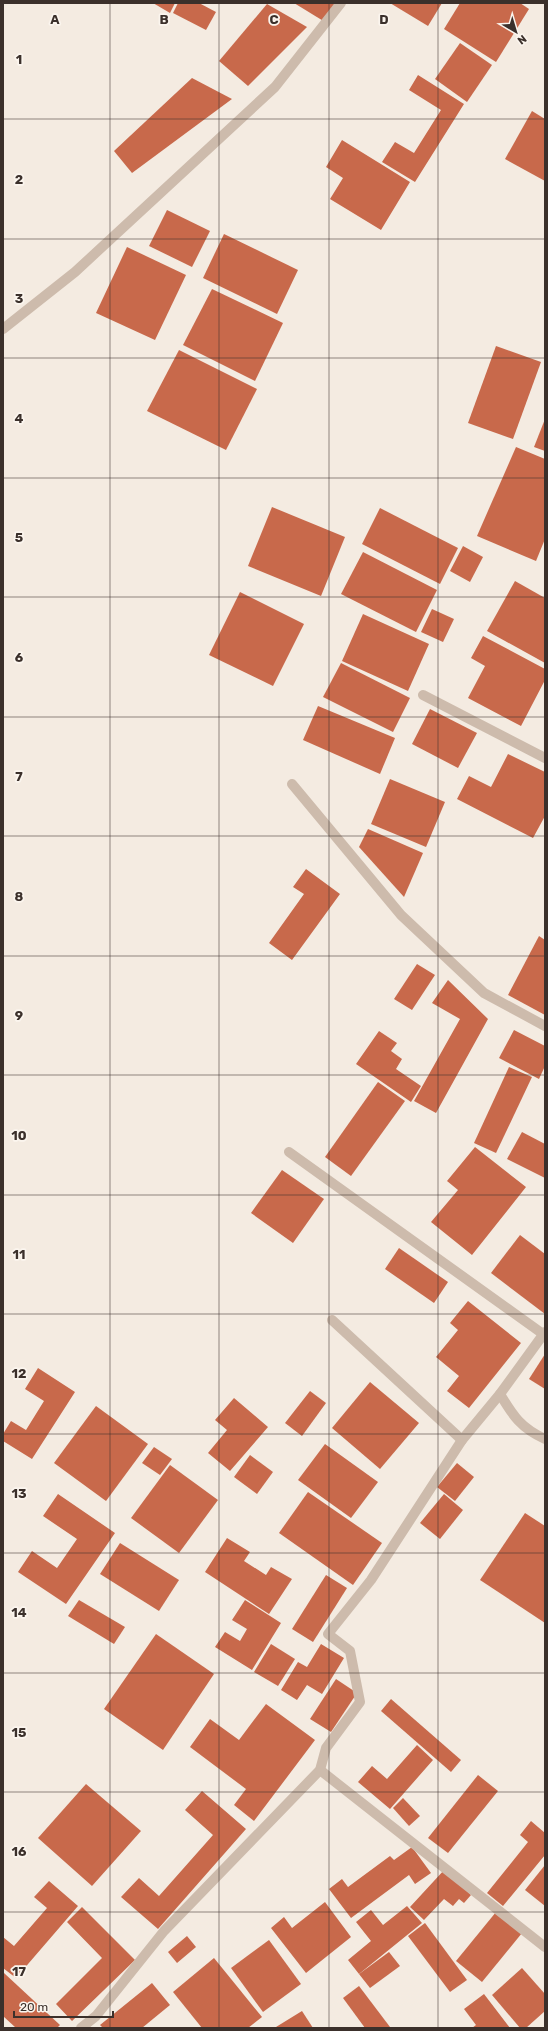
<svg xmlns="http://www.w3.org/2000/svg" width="548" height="2031" font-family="Rubik,sans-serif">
<rect width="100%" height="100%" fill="#f4ebe1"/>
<g fill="#c8694b">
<path d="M153,3H175L170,13Z"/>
<path d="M178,3H199L216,12L206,30L173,13Z"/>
<path d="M294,3H336L325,22Z"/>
<path d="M390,3H442L428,26Z"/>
<path d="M460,3H520L529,9L496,62L444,29Z"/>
<path d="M267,4L307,27L248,86L219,61Z"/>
<path d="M460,43L492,65L467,102L435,79Z"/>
<path d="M418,75L464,104L415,182L382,162L395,142L414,153L441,110L409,90Z"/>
<path d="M192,78L232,99L132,173L114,151Z"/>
<path d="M532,111L545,119V181L505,159Z"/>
<path d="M342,140L410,182L381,230L330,199L343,178L326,167Z"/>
<path d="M167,210L210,231L192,267L149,246Z"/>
<path d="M224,234L298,270L277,314L203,278Z"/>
<path d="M127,247L186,275L155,340L96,313Z"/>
<path d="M212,289L283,323L255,381L183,345Z"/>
<path d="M496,346L541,362L513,439L468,423Z"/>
<path d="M179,350L257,389L226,450L147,411Z"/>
<path d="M545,419V451L534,447Z"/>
<path d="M516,447L545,459V539L536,561L477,536Z"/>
<path d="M272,507L345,537L321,596L248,566Z"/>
<path d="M380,508L458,548L440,584L362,544Z"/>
<path d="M463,546L483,557L470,582L450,571Z"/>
<path d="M363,552L437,590L416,632L341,594Z"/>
<path d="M515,581L545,598V663L487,631Z"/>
<path d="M240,592L304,624L273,686L209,655Z"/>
<path d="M432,609L454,619L443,642L421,632Z"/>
<path d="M363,614L429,644L408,691L342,661Z"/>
<path d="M483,636L545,669V680L521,726L468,698L485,666L471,658Z"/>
<path d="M341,663L410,698L393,732L323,697Z"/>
<path d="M318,706L395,738L380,774L303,740Z"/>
<path d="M430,709L477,733L458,768L412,744Z"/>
<path d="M508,754L545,772V816L533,838L457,799L469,776L491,787Z"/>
<path d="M390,779L445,802L426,847L371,824Z"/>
<path d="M368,829L423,853L404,897L359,847Z"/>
<path d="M306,869L340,894L292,960L269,943L304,894L293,887Z"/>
<path d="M539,936L545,940V1015L508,995Z"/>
<path d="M417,964L435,975L412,1010L394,999Z"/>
<path d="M448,980L488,1019L436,1113L414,1101L460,1019L432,1003Z"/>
<path d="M514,1030L545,1046V1066L539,1079L499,1058Z"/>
<path d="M379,1031L397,1043L391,1051L402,1059L396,1069L421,1086L411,1102L356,1064Z"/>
<path d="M509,1067L532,1077L496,1153L474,1143Z"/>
<path d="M378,1082L405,1101L351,1176L325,1157Z"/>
<path d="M522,1132L545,1144V1178L507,1159Z"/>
<path d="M475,1147L526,1187L472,1255L431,1222L458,1190L447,1181Z"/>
<path d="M282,1170L324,1199L293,1243L251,1213Z"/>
<path d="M520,1235L545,1254V1314L491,1273Z"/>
<path d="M399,1248L448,1282L434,1303L385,1269Z"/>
<path d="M468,1301L521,1343L469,1408L447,1391L459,1376L436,1357L458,1330L450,1323Z"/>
<path d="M545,1354V1389L529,1379Z"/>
<path d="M38,1368L75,1392L32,1459L3,1441V1434L11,1421L26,1430L44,1401L25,1389Z"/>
<path d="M370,1382L419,1423L380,1469L332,1428Z"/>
<path d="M310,1391L326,1403L302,1436L285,1423Z"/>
<path d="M234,1398L268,1427L230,1471L208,1453L227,1430L215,1420Z"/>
<path d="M96,1406L148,1444L106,1501L54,1463Z"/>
<path d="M325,1444L378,1482L351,1518L298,1480Z"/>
<path d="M154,1447L172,1459L160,1475L142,1463Z"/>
<path d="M250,1455L273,1472L257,1494L234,1477Z"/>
<path d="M457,1463L474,1477L455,1501L437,1487Z"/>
<path d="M170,1465L218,1500L179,1553L131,1518Z"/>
<path d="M308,1492L382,1543L353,1585L279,1533Z"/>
<path d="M58,1494L115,1533L66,1604L18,1572L32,1551L57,1568L77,1539L43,1516Z"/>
<path d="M444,1494L463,1510L440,1539L420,1523Z"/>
<path d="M525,1513L545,1526V1623L480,1580Z"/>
<path d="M227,1538L250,1552L244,1561L266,1575L271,1567L292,1579L269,1614L205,1572Z"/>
<path d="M120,1543L179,1580L159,1611L100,1574Z"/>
<path d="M326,1575L347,1588L313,1642L292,1629Z"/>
<path d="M79,1600L125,1627L114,1644L68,1616Z"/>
<path d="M245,1600L281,1623L252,1670L215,1647L225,1632L240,1641L247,1629L232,1620Z"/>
<path d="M156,1634L214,1674L163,1750L104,1709Z"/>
<path d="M271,1644L295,1659L278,1686L254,1672Z"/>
<path d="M321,1644L344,1658L322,1694L307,1685L297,1700L281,1690L298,1662L307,1667Z"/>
<path d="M336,1679L357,1693L331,1732L310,1719Z"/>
<path d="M391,1699L461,1760L451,1772L381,1711Z"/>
<path d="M266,1704L315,1740L254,1821L234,1805L246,1789L190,1747L210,1719L239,1740Z"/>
<path d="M417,1745L433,1760L390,1809L358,1782L372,1766L387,1779Z"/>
<path d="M478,1775L498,1791L448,1853L428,1838Z"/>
<path d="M86,1784L141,1831L92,1886L38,1838Z"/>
<path d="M202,1791L246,1829L158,1929L121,1897L139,1878L159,1896L213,1835L185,1810Z"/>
<path d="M403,1798L420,1816L409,1826L393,1808Z"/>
<path d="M531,1821L545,1833V1855L503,1906L487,1893L528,1842L520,1835Z"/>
<path d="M412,1847L431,1873L415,1884L409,1875L351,1918L329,1889L342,1879L348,1887L390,1856L394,1860Z"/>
<path d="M545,1865V1906L525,1890Z"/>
<path d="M445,1869L471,1895L464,1903L459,1899L453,1906L444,1899L424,1920L410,1907Z"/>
<path d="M49,1881L78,1906L16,1978L3,1968V1937L14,1946L47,1908L34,1897Z"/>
<path d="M325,1902L351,1937L306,1973L271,1928L284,1917L292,1928Z"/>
<path d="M407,1906L422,1923L359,1974L348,1960L371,1941L356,1922L371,1910L383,1925Z"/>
<path d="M82,1907L135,1960L72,2021L56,2004L102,1958L67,1922Z"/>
<path d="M496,1912L522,1933L482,1982L456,1961Z"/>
<path d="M425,1923L467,1980L450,1992L408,1936Z"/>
<path d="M187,1936L196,1947L177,1963L168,1952Z"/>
<path d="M269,1940L301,1984L263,2012L231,1968Z"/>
<path d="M389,1952L400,1966L370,1988L359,1974Z"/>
<path d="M214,1958L262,2017L248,2028H202L173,1992Z"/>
<path d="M522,1968L545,1994V2011L526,2028H520L492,1995Z"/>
<path d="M4,1973L60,2025L57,2028H16L3,2016Z"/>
<path d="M152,1983L170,2005L142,2028H103L100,2025Z"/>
<path d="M359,1986L390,2027L389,2028H365L343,1998Z"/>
<path d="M484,1994L510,2028H472L476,2025L464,2009Z"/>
<path d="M302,2011L313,2028L276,2027Z"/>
</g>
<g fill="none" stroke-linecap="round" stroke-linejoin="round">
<g stroke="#cdbbac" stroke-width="10">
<path d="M3,329L75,272L275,87L341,3"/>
<path d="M423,695L545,758"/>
<path d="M292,784L401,915L484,993L545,1026"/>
<path d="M289,1152L543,1334"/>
<path d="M332,1320L462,1440"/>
<path d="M500,1394C513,1416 521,1428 545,1439"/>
<path d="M320,1770L545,1947"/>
<path d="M81,2028L96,2016L164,1931L320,1770L326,1748L360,1702L350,1651L328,1634L371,1580L462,1440L500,1394L545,1332"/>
</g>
</g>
<path fill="none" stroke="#3b302b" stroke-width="1" stroke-opacity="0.55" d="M110,3V2028M219,3V2028M329,3V2028M438,3V2028M3,119H545M3,239H545M3,358H545M3,478H545M3,597H545M3,717H545M3,836H545M3,956H545M3,1075H545M3,1195H545M3,1314H545M3,1434H545M3,1553H545M3,1673H545M3,1792H545M3,1912H545"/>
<g font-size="13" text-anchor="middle" font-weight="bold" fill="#3b302b" stroke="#fbf5ee" stroke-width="3.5" stroke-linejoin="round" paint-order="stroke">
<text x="55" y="24">A</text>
<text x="164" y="24">B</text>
<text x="274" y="24">C</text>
<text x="384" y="24">D</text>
<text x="19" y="64">1</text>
<text x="19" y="184">2</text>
<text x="19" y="303">3</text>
<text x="19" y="423">4</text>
<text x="19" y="542">5</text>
<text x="19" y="662">6</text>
<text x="19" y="781">7</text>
<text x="19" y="901">8</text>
<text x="19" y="1020">9</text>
<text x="19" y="1140">10</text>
<text x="19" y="1259">11</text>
<text x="19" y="1378">12</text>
<text x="19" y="1498">13</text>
<text x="19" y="1617">14</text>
<text x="19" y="1737">15</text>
<text x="19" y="1856">16</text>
<text x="19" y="1976">17</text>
</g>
<rect width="548" height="2031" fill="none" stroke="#3b302b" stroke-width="8"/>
<g transform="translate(516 32) rotate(142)" stroke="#fbf5ee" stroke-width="3" paint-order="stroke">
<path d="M0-3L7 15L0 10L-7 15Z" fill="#3b302b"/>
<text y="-6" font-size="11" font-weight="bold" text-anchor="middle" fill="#3b302b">N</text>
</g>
<path d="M14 2011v6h99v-6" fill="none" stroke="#3b302b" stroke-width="2"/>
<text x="20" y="2011" font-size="12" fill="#3b302b" stroke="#fbf5ee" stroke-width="3" paint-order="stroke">20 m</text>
</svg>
